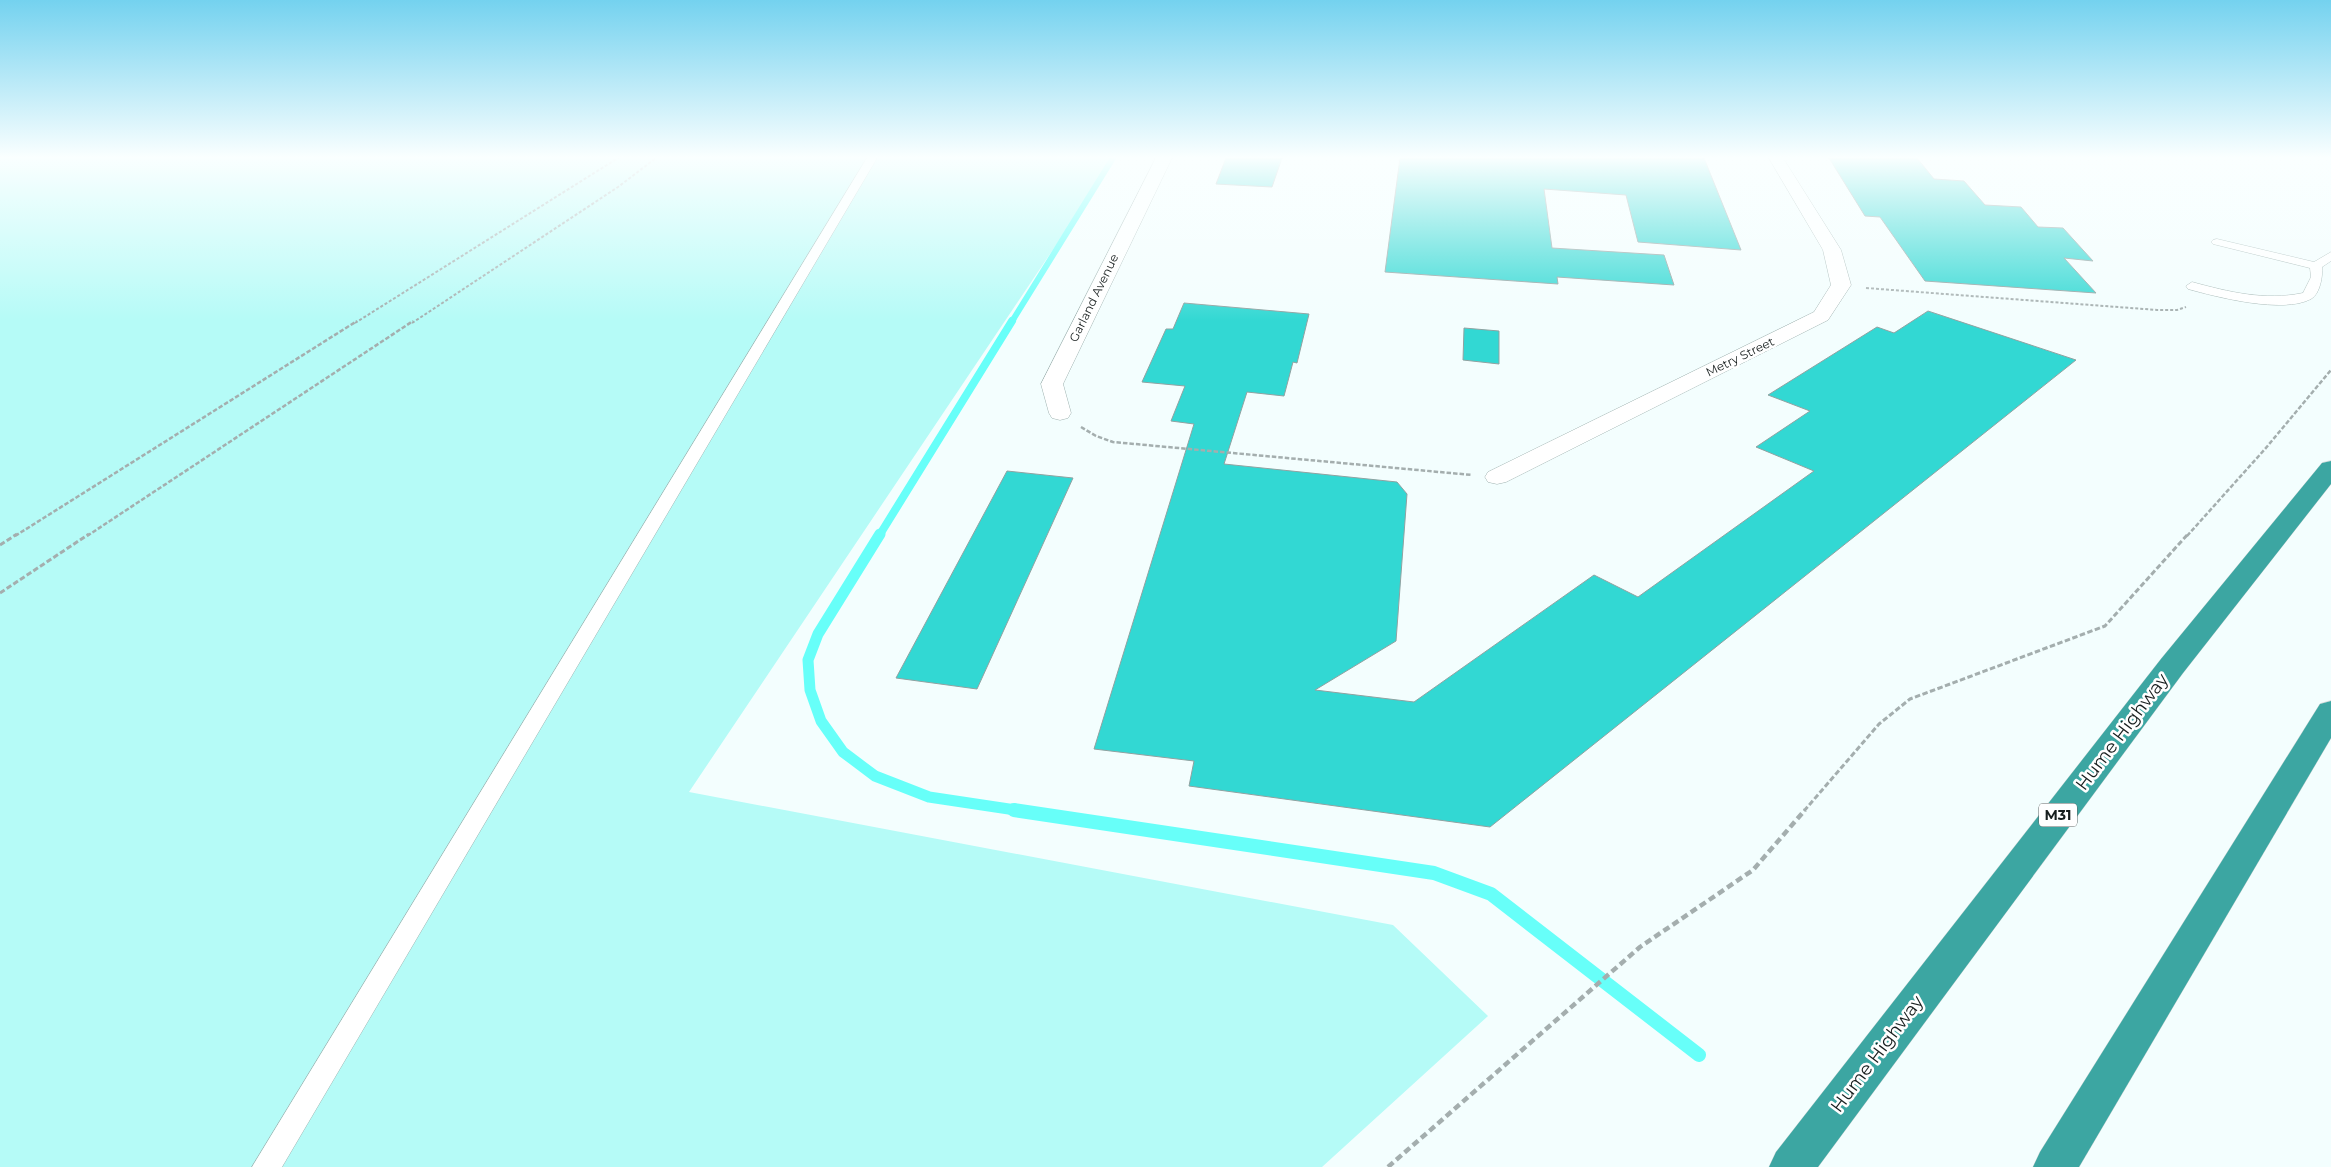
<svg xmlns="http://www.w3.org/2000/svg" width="2331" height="1167" font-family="Montserrat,sans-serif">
<rect width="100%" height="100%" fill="#f3fefe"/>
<path fill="#b5fbf7" d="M0,158H1112L1113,160L689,792L1393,925L1488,1016L1322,1167H0Z"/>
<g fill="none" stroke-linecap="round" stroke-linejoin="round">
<path stroke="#67fff9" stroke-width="6" d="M1011,323L1113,158"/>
<path stroke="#67fff9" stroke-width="8" d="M879,536L1012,321"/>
<path stroke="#67fff9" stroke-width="11" d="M880,534L818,634L808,660L810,690L821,721L843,752L875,776L929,797L1022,811"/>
<path stroke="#67fff9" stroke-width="14" d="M1014,810L1434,873L1491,894L1699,1055"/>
</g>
<g fill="#32d8d3" stroke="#90a2a1">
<path d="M1226,158H1282L1272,187L1216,184Z"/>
<path d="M1400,158H1704L1741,250L1638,242L1626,195L1544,189L1552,248L1664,255L1674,285L1557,277L1558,284L1385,272Z"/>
<path d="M1829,158H1917L1934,179L1964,181L1985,205L2021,207L2038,227L2063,228L2093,261L2064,258L2096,293L1925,281L1880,217L1865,216Z"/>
<path d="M1184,303L1309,314L1297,363L1293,362L1284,396L1247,392L1224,464L1397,482L1407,494L1396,641L1315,690L1414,702L1594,575L1638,597L1814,471L1756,447L1810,411L1768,395L1877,327L1894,333L1928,311L2076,360L1490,827L1189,786L1194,761L1094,749L1194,424L1171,421L1185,386L1142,382L1166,329H1173Z"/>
<path d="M1464,328L1499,331V364L1463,360Z"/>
<path d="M1007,471L1073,478L977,689L896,678Z"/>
</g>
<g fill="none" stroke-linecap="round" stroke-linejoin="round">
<defs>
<g id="service">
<path d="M867,158H877L282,1167H252Z"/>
<path d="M2217,239L2314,262L2331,252V261L2322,267C2323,276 2320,294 2311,299C2283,314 2217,297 2188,289L2186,286L2192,282C2229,292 2265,301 2303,293L2311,277L2310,268L2213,244L2211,242L2213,240Z"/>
</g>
<g id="minor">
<path d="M1156,158H1172L1063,384L1071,413L1068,418L1060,420L1052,418L1049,413L1041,384Z"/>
<path d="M1769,158H1783L1841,250L1851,285L1828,320L1506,482L1497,484L1488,482L1485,477L1488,472L1814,312L1831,285L1823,250Z"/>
</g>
<g id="motorway">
<path d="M2331,461V484L2183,673L1818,1167H1769L1776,1152L2161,659L2322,463Z"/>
<path d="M2331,701V738L2079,1167H2033L2040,1152L2320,704Z"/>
</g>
</defs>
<use href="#service" stroke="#9fb2b0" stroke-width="1"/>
<use href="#minor" stroke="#9fb2b0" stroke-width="1"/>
<use href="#motorway" stroke="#dadbdb" stroke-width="1"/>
<g stroke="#a4aeae" stroke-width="2" stroke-dasharray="3 2" stroke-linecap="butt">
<path d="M1866,288L2157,310H2177L2186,307"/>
<path d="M355,323L618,158"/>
<path d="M412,323L618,187L656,158"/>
</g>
<g stroke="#a4aeae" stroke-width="2.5" stroke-dasharray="4.5 2" stroke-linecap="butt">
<path d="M1081,427L1096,436L1113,442L1472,475"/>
<path d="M15,536L357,321"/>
<path d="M87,536L413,321"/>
<path d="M2187,536L2265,449L2331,370"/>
</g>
<g stroke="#a4aeae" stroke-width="3" stroke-dasharray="5.5 2.5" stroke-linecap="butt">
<path d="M0,545L17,534"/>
<path d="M0,593L89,534"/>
<path d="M1804,811L1879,724L1910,699L2105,626L2188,534"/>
</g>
<path stroke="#a4aeae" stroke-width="4.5" stroke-dasharray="7 4" stroke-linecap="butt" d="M1388,1167L1640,947L1753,870L1805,810"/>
<use href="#service" fill="#fff" fill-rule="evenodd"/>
<use href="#minor" fill="#fff" fill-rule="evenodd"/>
<use href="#motorway" fill="#3ca6a2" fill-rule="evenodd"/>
</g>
<linearGradient id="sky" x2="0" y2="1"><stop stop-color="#74d2ef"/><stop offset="0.49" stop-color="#faffff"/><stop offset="1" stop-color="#faffff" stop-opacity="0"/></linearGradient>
<rect width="2331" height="321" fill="url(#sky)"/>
<g text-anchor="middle" stroke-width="5" stroke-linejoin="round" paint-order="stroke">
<g font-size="12" fill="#171e1e" stroke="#fff">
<text transform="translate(1094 298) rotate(-64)" y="4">Garland Avenue</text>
<text transform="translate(1740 357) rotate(-26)" y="4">Metry Street</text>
</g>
<rect fill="#fff" stroke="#5d6262" stroke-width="1" x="2039" y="803.5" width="38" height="23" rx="4"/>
<g font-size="14" font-weight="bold" fill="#171e1e">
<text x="2058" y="820">M31</text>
</g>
<g font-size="18" fill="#171e1e" stroke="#fff">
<text transform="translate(2122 732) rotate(-53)" y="6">Hume Highway</text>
<text transform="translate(1877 1054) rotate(-53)" y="6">Hume Highway</text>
</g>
</g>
</svg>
